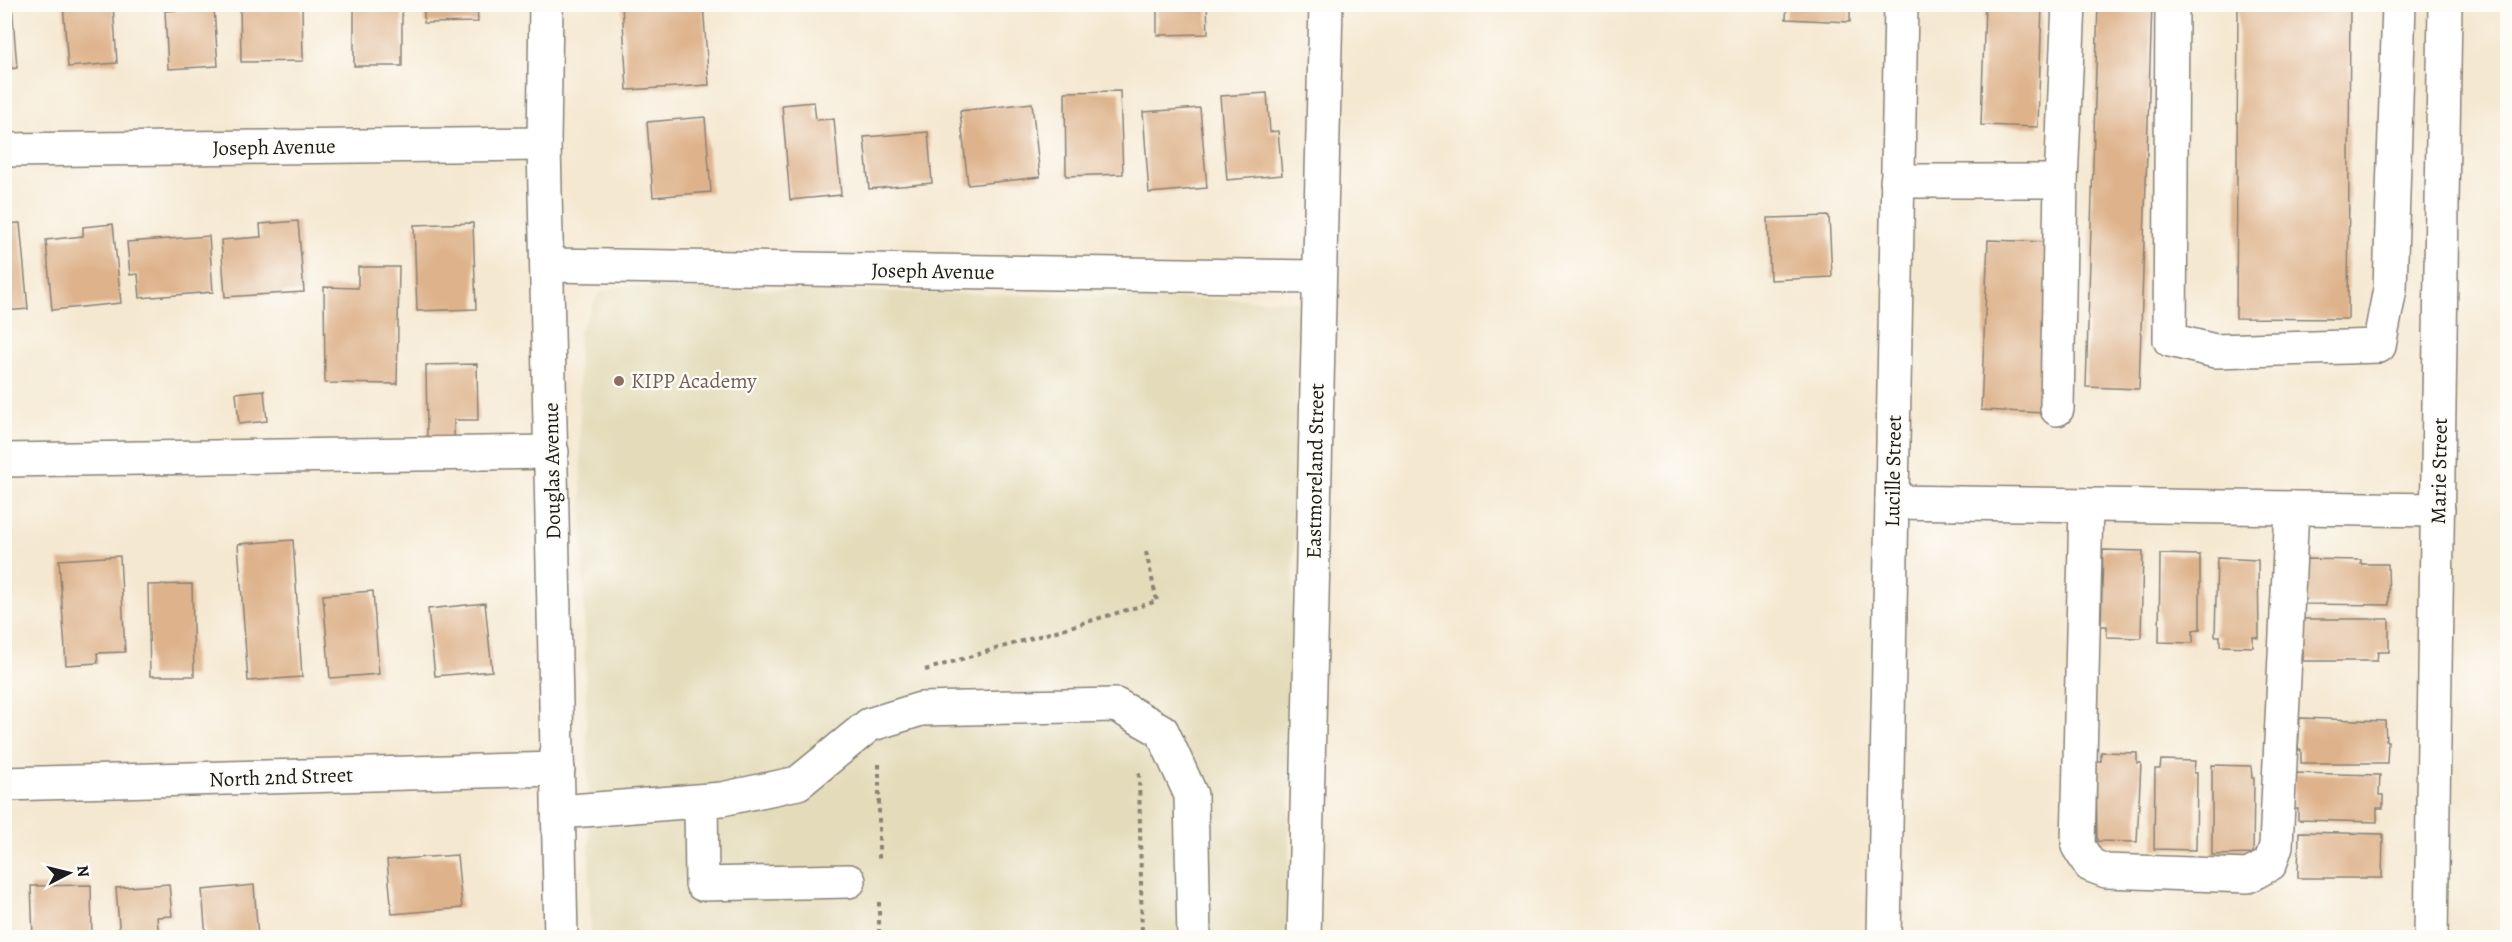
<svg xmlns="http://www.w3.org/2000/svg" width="2512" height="942" font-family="Alegreya,serif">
<rect width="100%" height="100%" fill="#fdfcf7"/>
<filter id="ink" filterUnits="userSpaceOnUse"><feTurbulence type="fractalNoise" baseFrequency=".0167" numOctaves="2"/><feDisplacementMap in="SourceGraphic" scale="12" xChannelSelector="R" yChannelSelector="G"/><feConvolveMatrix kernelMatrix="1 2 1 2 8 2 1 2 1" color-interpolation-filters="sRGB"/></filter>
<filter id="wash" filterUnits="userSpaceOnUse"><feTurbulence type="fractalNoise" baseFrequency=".008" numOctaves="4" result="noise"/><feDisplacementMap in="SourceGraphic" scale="24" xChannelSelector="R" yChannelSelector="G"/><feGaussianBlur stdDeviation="1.35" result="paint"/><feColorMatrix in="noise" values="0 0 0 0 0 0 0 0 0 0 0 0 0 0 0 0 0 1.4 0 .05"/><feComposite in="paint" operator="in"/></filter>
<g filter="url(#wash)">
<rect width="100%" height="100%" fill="#f5e8d1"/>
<path fill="#e4dbba" d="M616,286L1298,301L1287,937H591L578,334L599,293Z"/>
<g id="blocks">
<g fill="#deb38c">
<path d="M4,4H12L17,68L4,69Z"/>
<path d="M63,4H113L117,63L68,67Z"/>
<path d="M240,4H302L303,61L241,62Z"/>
<rect x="354" y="4" width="48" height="62"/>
<path d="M424,4H477L478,22L424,23Z"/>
<path d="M622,4H703L709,85L627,90Z"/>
<path d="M1157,4H1207L1208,34L1157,35Z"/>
<path d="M1787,4H1850V22L1786,19Z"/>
<path d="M1985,4H2042L2038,127L1981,125Z"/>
<path d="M2098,4H2152L2139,389L2086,387Z"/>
<path d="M2238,4H2350L2348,319L2236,318Z"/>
<path d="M214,8L218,66L168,69L165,11Z"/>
<path d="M1120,91L1123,174L1066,176L1065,92Z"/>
<path d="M1267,93L1270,132L1278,131L1282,175L1227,180L1220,96Z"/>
<path d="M814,102L816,120L834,119L841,195L790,200L782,105Z"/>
<path d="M1032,103L1040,177L968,185L960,111Z"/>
<path d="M1200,108L1207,188L1149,193L1143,112Z"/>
<path d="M705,117L711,192L653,197L647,122Z"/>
<path d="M928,132L932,183L869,189L864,137Z"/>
<path d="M1829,216L1832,277L1770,280L1768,218Z"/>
<path d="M298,221L304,292L225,297L221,240L261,237L260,224Z"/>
<path d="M20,223L28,309L4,311V224Z"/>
<path d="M473,223L476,309L417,311L414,225Z"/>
<path d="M113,224L121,303L52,310L46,240L83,236V227Z"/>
<path d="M209,236L213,292L140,298L138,274L130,275L127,242Z"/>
<path d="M1988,240L2052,242L2045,413L1981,410Z"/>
<path d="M358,267H399L397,384L325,383L324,287L358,288Z"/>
<path d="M477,364L478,420H454V437L427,438L426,365Z"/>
<path d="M264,390L267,421L239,424L236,393Z"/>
<path d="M293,540L302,677L248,681L238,544Z"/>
<path d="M2103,550L2143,551L2141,638L2107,637V626H2101Z"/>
<path d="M2160,554L2200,555V629L2193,630V643L2159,642Z"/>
<path d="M120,556L125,652L97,653L98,663L66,665L59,560Z"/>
<path d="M2217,558L2258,560L2259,638L2253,637V647L2220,646V636H2215Z"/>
<path d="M2304,559L2361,560V564H2388L2389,605L2304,604Z"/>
<path d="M192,584L194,676H150L148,585Z"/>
<path d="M373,591L379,674L330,678L323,595Z"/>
<path d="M485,603L492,671L435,676L428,609Z"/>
<path d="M2300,619H2389V652H2378L2377,661H2303V651L2300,650Z"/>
<path d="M2300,718L2385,721L2386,741H2388L2387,763H2301V750H2298Z"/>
<path d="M2101,752L2137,753V763H2141L2137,842L2097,841L2096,761H2101Z"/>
<path d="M2161,760L2195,761L2194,773H2197L2196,850L2154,849L2155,769H2160Z"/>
<path d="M2212,765L2251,766L2252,778H2254L2253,854L2212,855Z"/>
<path d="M2294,773L2380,775L2379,795H2383V808H2377V822L2298,820V809H2294Z"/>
<path d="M2299,832L2383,834L2382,878H2298Z"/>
<path d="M457,855L462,908L392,914L387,860Z"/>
<path d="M169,884L172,916L157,917L159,938H120L116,888Z"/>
<path d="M91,885L92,938H33L31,886Z"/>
<path d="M254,885L258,938H206L202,890Z"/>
</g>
</g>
</g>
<g filter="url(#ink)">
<use href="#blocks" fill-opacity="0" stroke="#888276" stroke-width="1.5"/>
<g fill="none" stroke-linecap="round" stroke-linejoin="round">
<defs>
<g id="minor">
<path d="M2172,4L2170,340L2215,351L2379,346L2390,289L2399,4"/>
<path d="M4,150L544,144"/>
<path d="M1897,181H2061L2057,409"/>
<path d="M2061,181L2069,4"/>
<path d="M548,265L1319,277"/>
<path d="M4,460L552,452"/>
<path d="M1892,502L2438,510"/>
<path d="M2086,505L2078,846L2090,865L2106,871L2248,876L2270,864L2276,846L2292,508"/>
<path d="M4,784L558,769"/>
<path d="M701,801L702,884L849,881"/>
<path d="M559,812L722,799L798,783L869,725L921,709L1116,705L1162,731L1191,795L1194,938"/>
<path d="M1304,938L1326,4"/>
<path d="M1884,938L1901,4"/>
<path d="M2431,938L2445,4"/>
</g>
<path id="major" d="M546,4L544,144L561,938"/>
</defs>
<use href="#minor" stroke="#888276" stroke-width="36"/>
<use href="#major" stroke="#888276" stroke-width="36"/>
<g stroke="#888276" stroke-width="4" stroke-dasharray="4.5 4.5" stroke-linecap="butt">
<path d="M925,670L1157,601L1146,552"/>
<path d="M879,764V859"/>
<path d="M1139,773L1142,938"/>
<path d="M879,902V938"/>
</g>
<use href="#minor" stroke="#fff" stroke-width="33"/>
<use href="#major" stroke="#fff" stroke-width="33"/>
</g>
</g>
<circle fill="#8d6e63" stroke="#fdfcf7" stroke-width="2" cx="619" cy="381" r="6"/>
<g text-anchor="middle" stroke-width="4.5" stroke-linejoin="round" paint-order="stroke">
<g font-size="21" fill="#1c1c1c" stroke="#fdfcf7">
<text transform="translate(274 147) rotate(-1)" y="7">Joseph Avenue</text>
<text transform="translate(933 271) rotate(1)" y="7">Joseph Avenue</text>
<text transform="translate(552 471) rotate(-91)" y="7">Douglas Avenue</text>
<text transform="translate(1315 471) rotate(-89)" y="7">Eastmoreland Street</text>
<text transform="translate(1893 471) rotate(-89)" y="7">Lucille Street</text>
<text transform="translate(2439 471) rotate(-89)" y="7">Marie Street</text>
<text transform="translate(281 777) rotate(-2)" y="7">North 2nd Street</text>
</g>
<g font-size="21" fill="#785e54" stroke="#fdfcf7" text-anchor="start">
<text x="631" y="388">KIPP Academy</text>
</g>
</g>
<rect width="2512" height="942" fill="none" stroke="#fdfcf7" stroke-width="24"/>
<g transform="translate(69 873) rotate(83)" stroke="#fdfcf7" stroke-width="4.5" paint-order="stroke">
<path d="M0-4.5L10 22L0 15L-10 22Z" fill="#1c1c1c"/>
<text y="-9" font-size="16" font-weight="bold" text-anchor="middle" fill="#1c1c1c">N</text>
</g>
</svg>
